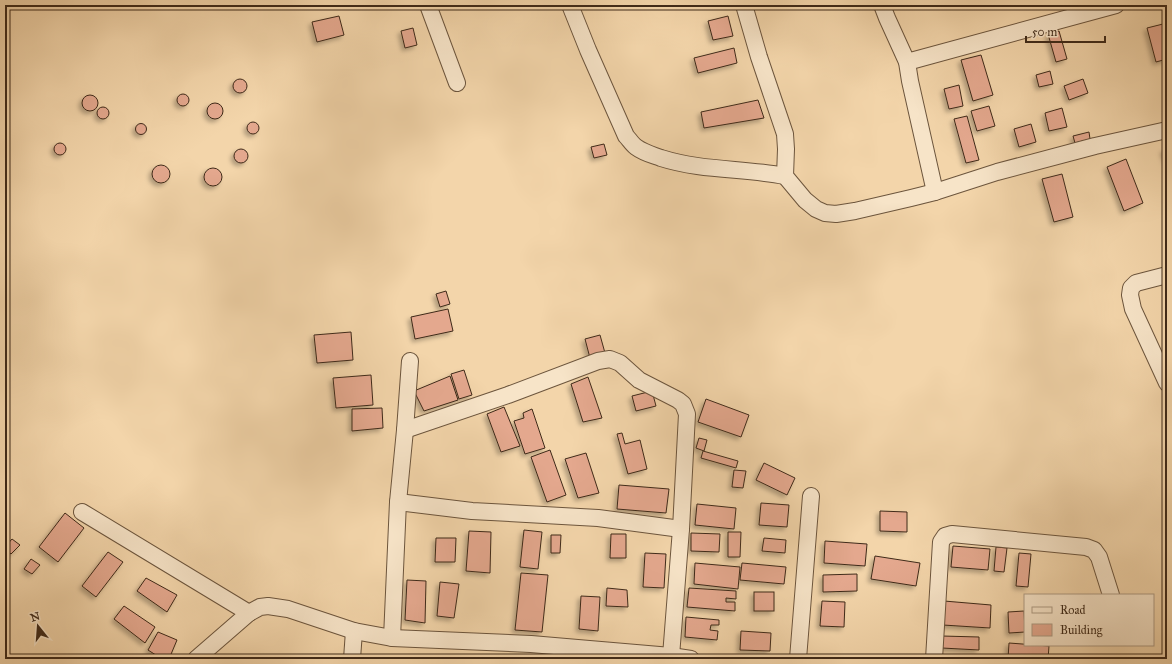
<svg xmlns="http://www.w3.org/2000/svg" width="1172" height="664" font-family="'IM FELL Great Primer',serif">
<defs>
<filter id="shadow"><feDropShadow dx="-3" dy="3" stdDeviation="2" flood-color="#0004"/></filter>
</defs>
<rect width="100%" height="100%" fill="#f3d5aa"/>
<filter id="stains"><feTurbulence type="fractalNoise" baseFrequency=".005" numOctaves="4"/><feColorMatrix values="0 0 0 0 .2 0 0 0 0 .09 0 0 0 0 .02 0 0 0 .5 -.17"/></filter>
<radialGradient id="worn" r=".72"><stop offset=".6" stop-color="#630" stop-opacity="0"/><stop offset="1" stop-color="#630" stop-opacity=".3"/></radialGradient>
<g fill="#e4a88e" stroke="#3f2a19" filter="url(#shadow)">
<path d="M339,16L344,35L317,42L312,22Z"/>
<path d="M728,16L733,36L713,40L708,21Z"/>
<path d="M1167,23V59L1156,62L1147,28Z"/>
<path d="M413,28L417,45L405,48L401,31Z"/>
<path d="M1059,31L1067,59L1056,62L1048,34Z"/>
<path d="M734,48L737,63L698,73L694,58Z"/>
<path d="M981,55L993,95L973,101L961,60Z"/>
<path d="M1050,71L1053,84L1039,87L1036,75Z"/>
<circle cx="240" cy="86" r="7"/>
<path d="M1083,79L1088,93L1069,100L1064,86Z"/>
<path d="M959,85L963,106L949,109L944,89Z"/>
<circle cx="183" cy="100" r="6"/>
<circle cx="90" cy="103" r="8"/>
<path d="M758,100L764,118L704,128L701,112Z"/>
<circle cx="215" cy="111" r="8"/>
<path d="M989,106L995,126L977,131L971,111Z"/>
<circle cx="103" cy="113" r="6"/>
<path d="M1062,108L1067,127L1049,131L1045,113Z"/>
<path d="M967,116L979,160L966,163L954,119Z"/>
<circle cx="253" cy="128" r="6"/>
<circle cx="141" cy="129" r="5.5"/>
<path d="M1031,124L1036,142L1019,147L1014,129Z"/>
<path d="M1089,132L1090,139L1075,143L1073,136Z"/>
<circle cx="60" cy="149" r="6"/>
<path d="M604,144L607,155L594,158L591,147Z"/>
<path d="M1167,149V161L1163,150Z"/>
<circle cx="241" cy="156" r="7"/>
<path d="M1126,159L1143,203L1124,211L1107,167Z"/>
<circle cx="161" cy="174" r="9"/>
<circle cx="213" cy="177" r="9"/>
<path d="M1062,174L1073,217L1054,222L1042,179Z"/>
<path d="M446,291L450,304L440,307L436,294Z"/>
<path d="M448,309L453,331L415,339L411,317Z"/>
<path d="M351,332L353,360L317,363L314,335Z"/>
<path d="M600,335L605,353L590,358L585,339Z"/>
<path d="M464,370L472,395L459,399L451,374Z"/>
<path d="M371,375L373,405L336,408L333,378Z"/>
<path d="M450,376L458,400L424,411L414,391Z"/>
<path d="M588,377L602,418L583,422L571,384Z"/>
<path d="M652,391L656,406L636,411L632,396Z"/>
<path d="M706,399L749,415L741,437L698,422Z"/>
<path d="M504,407L520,446L501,452L487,414Z"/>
<path d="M382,408L383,428L352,431V409Z"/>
<path d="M532,409L545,448L525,454L514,421L524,418L523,413Z"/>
<path d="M622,433L625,444L640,440L647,469L628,474L617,434Z"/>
<path d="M699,438L707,440L704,451L696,448Z"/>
<path d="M550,450L566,495L547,502L531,457Z"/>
<path d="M703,451L738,461L736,468L701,458Z"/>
<path d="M586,453L599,493L578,498L565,459Z"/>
<path d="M764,463L795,478L787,495L756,480Z"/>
<path d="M734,470L746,471L743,488L732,487Z"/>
<path d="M619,485L669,489L666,513L617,509Z"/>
<path d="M761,503L789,505L787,527L759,525Z"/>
<path d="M697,504L736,508L734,529L695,525Z"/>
<path d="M880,511L907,512V532L880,531Z"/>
<path d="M65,513L84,528L58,562L39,547Z"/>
<path d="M524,530L542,532L538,569L520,567Z"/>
<path d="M469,531L491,532L490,573L466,571Z"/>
<path d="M728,532H741L740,557H728Z"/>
<path d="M691,533L720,534L719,552L691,551Z"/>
<path d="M611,534H626V558H610Z"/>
<path d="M551,535H561L560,553H551Z"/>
<path d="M436,538H456L455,562H435Z"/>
<path d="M764,538L786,540L785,553L762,551Z"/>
<path d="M12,539L20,545L11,554L5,549V547Z"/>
<path d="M825,541L867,544L865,566L824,563Z"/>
<path d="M953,546L990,549L988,570L951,567Z"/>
<path d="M996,547L1007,548L1004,572L994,571Z"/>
<path d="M108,552L123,562L96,597L82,586Z"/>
<path d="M645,553L666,554L664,588L643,587Z"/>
<path d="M1019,553L1031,554L1028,587L1016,586Z"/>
<path d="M875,556L920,563L916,586L871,579Z"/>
<path d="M31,559L40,565L32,574L24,569Z"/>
<path d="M695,563L740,567L738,589L694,584Z"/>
<path d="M742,563L786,567L784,584L740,580Z"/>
<path d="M521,573L548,575L542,632L515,630Z"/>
<path d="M857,574V591L823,592V575Z"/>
<path d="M146,578L177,595L167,612L137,591Z"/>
<path d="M407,580L426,581L425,623L405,620Z"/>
<path d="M440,582L459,584L454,618L437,616Z"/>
<path d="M607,588L627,590L628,607L606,606Z"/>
<path d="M689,588L736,591V599L726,598V602H735V611L687,607Z"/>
<rect x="754" y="592" width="20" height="19"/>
<path d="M581,596L600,597L598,631L579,629Z"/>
<path d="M822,601L845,602L844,627L820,626Z"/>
<path d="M944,601L991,605L990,628L943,625Z"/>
<path d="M124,606L155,627L145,643L114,619Z"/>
<path d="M1024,611L1025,632L1009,633L1008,612Z"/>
<path d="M686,617L719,620V625H711L710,630L718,631L717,640L685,637Z"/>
<path d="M741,631L771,633L770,651L740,650Z"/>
<path d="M158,632L177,640L169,659H162L148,650Z"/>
<path d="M942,636L979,637V650L942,648Z"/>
<path d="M1009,643L1049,646L1048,659H1008Z"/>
<path d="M72,655L77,659H67Z"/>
</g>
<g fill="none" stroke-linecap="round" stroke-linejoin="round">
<defs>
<g id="minor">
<path d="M428,5L457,83"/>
<path d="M570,5L588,50L626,136C629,139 632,144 636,147C644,153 653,155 661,158C702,171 744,168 785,176"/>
<path d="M744,5L759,57L785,134L786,149L785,176L805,200L816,209L825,213L836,214L855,211L911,198L935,192L997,172L1095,146L1167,130"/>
<path d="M882,5L887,18L907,62L910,81L935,192"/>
<path d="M907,62L1116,5"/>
<path d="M1167,275L1136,283L1131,288L1130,295L1133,309L1167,383"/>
<path d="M405,430L508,395L598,361L610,359L620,363L639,380L678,400L683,404L687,414L681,529L671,656"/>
<path d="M398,502L472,511L598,518L681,529"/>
<path d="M82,512L249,613"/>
<path d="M392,638L398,502L405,430L410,361"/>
<path d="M196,659L249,613L260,607L268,606L288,609L354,631L392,638L531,644L671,656L691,659"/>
<path d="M352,659L354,631"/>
<path d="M798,659L811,496"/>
<path d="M934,659L941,542L945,536L952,534L1086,547L1094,550L1099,557L1111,595"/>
</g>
</defs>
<use href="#minor" stroke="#6c553d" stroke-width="18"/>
<use href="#minor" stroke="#f7e4c8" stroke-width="16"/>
</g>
<rect width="1172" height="664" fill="none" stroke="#f3d5aa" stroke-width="20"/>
<rect x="6" y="6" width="1160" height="652" fill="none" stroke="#3f2a19" stroke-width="2"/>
<rect x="10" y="10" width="1152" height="644" fill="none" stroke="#3f2a19"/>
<rect x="1024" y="594" width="130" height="52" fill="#f7e4c8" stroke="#ad9a82"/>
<rect x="1032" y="607" width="20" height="6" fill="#f7e4c8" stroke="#ad9a82"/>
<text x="1060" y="614" font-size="12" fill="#3f2a19">Road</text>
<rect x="1032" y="624" width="20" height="12" fill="#e4a88e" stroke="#ad9a82"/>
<text x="1060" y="634" font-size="12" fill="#3f2a19">Building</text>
<g transform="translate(38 626) rotate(343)" stroke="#f7e4c8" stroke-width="3" paint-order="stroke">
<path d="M0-3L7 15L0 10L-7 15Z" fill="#3f2a19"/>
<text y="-6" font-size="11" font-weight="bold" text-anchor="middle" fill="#3f2a19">N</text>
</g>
<path d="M1026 36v6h79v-6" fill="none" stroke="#3f2a19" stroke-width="2"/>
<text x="1032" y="36" font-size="12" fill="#3f2a19" stroke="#f7e4c8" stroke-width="3" paint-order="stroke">50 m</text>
<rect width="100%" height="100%" filter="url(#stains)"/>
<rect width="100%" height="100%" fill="url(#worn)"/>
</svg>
